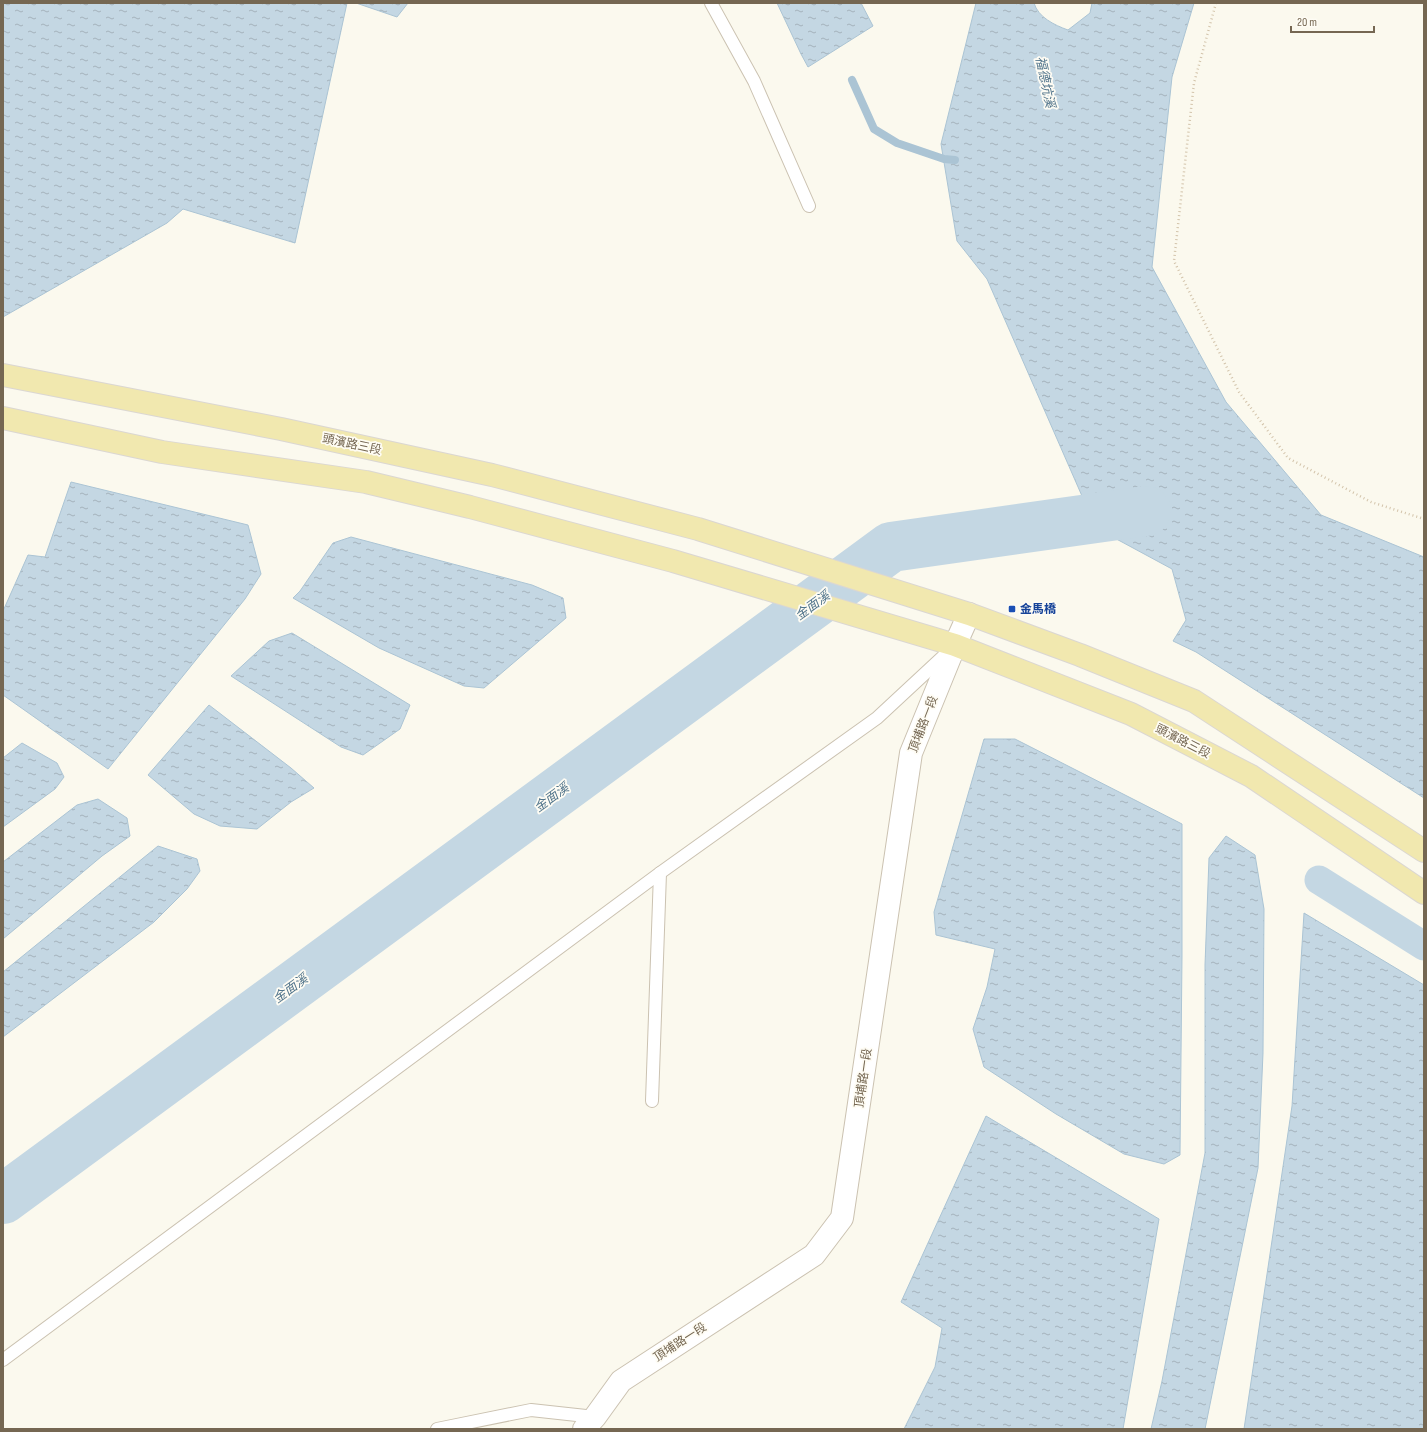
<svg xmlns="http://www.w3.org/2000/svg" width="1427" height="1432" font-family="'Sofia Sans Condensed','Noto Sans TC',sans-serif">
<defs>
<pattern id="water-ripples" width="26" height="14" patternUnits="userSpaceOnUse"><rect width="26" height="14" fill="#c4d7e3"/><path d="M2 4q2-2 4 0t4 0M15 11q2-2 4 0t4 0" fill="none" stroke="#a4b2bb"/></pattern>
</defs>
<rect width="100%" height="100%" fill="#fbf9ee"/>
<g fill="url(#water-ripples)" stroke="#abc4d4">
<path d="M3,3H347L295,243L183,209L167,223L3,317Z"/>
<path d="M356,3H408L397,17Z"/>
<path d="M777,3H861L873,26L808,67L801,54Z"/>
<path d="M976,3H1034C1038,17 1054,25 1068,30L1090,13L1092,3H1194L1172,77L1152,267L1226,402L1321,515L1424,557V798L1196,652L1173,641L1186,620L1172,569L1096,528L987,279L957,241L941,144Z"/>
<path d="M71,482L248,525L261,574L245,599L108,769L3,695V611L28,555L45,557Z"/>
<path d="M351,537L532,585L563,598L566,618L484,688L464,686L379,648L293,598L300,591L333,543Z"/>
<path d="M292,633L410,705L400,729L363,755L341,747L231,676L269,641Z"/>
<path d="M209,705L291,768L314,788L291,802L257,829L220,826L194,814L148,775Z"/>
<path d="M984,739H1015L1182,824V956L1180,1155L1164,1164L1124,1154L1056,1114L984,1067L973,1029L987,987L995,949L936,935L934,912Z"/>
<path d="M22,743L57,763L64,777L55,789L3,827V758Z"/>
<path d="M98,799L127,818L130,836L102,856L3,939V862L77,805Z"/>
<path d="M1226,836L1255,855L1264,909L1263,1053L1258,1168L1205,1429H1151L1162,1381L1205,1153V965L1209,858Z"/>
<path d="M158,846L197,859L200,871L187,889L154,922L3,1037V972Z"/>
<path d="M1304,913L1424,985V1429H1244L1292,1106Z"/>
<path d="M986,1116L1159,1219L1123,1429H904L935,1367L942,1328L901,1302Z"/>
</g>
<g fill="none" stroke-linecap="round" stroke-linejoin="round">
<path stroke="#abc4d4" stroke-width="8" d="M852,80L874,129L897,143L944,159L955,160"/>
<path stroke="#c4d7e3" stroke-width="29" d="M1319,880L1424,946"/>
<path stroke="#c4d7e3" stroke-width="50" d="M3,1199L891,547L1146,511"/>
<defs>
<g id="service">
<path d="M711,3L754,81L809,206"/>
<path d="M652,1101L660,873"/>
<path d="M3,1360L660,873L877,718L947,653"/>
<path d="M437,1429L531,1410L595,1417"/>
</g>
<path id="minor" d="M584,1429L595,1417L621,1381L814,1255L842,1218L911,753L955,645L969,614"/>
<g id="primary">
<path d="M3,375L281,429L492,475L698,529L969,614L1080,655L1194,701L1424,851"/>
<path d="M3,418L162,452L366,482L470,507L673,561L955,645L1131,714L1251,776L1424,893"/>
</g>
</defs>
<use href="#service" stroke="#cbc2b1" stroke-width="14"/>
<use href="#minor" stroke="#cbc2b1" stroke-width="24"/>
<use href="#primary" stroke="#dbd7d2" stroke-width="24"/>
<path stroke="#d3c4ab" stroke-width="2.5" stroke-dasharray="1 3" stroke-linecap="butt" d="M1216,3L1194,83L1174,261L1239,392L1288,458L1371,502L1424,519"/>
<use href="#service" stroke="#fff" stroke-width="12"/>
<use href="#minor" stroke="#fff" stroke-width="22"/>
<use href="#primary" stroke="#f1e8af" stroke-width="22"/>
</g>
<rect fill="#1a4fb4" stroke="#fefcf4" stroke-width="1.5" x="1008" y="605" width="8" height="8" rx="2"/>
<g text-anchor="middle" stroke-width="3.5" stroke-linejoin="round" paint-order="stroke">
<g font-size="12" fill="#756752" stroke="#fefcf4">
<text transform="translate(352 444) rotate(12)" y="4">頭濱路三段</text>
<text transform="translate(923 724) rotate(-69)" y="4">頂埔路一段</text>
<text transform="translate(1183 741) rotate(27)" y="4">頭濱路三段</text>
<text transform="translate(863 1078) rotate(-82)" y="4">頂埔路一段</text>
<text transform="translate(680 1342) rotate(-33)" y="4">頂埔路一段</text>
</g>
<g font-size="12" font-weight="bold" fill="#164399" stroke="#fefcf4" text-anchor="start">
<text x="1020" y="613">金馬橋</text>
</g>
<g font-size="13" font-style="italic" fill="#51748b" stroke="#fefcf4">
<text transform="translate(1046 82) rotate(78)" y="5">福德坑溪</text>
<text transform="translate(812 605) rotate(-36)" y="5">金面溪</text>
<text transform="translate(551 797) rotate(-36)" y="5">金面溪</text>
<text transform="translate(290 988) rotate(-36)" y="5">金面溪</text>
</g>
</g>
<rect width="1427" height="1432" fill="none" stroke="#756752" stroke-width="8"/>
<path d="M1291 26v6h83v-6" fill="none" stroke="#756752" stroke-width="2"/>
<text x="1297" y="26" font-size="12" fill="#756752" stroke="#fefcf4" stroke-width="3" paint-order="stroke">20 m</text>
</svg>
